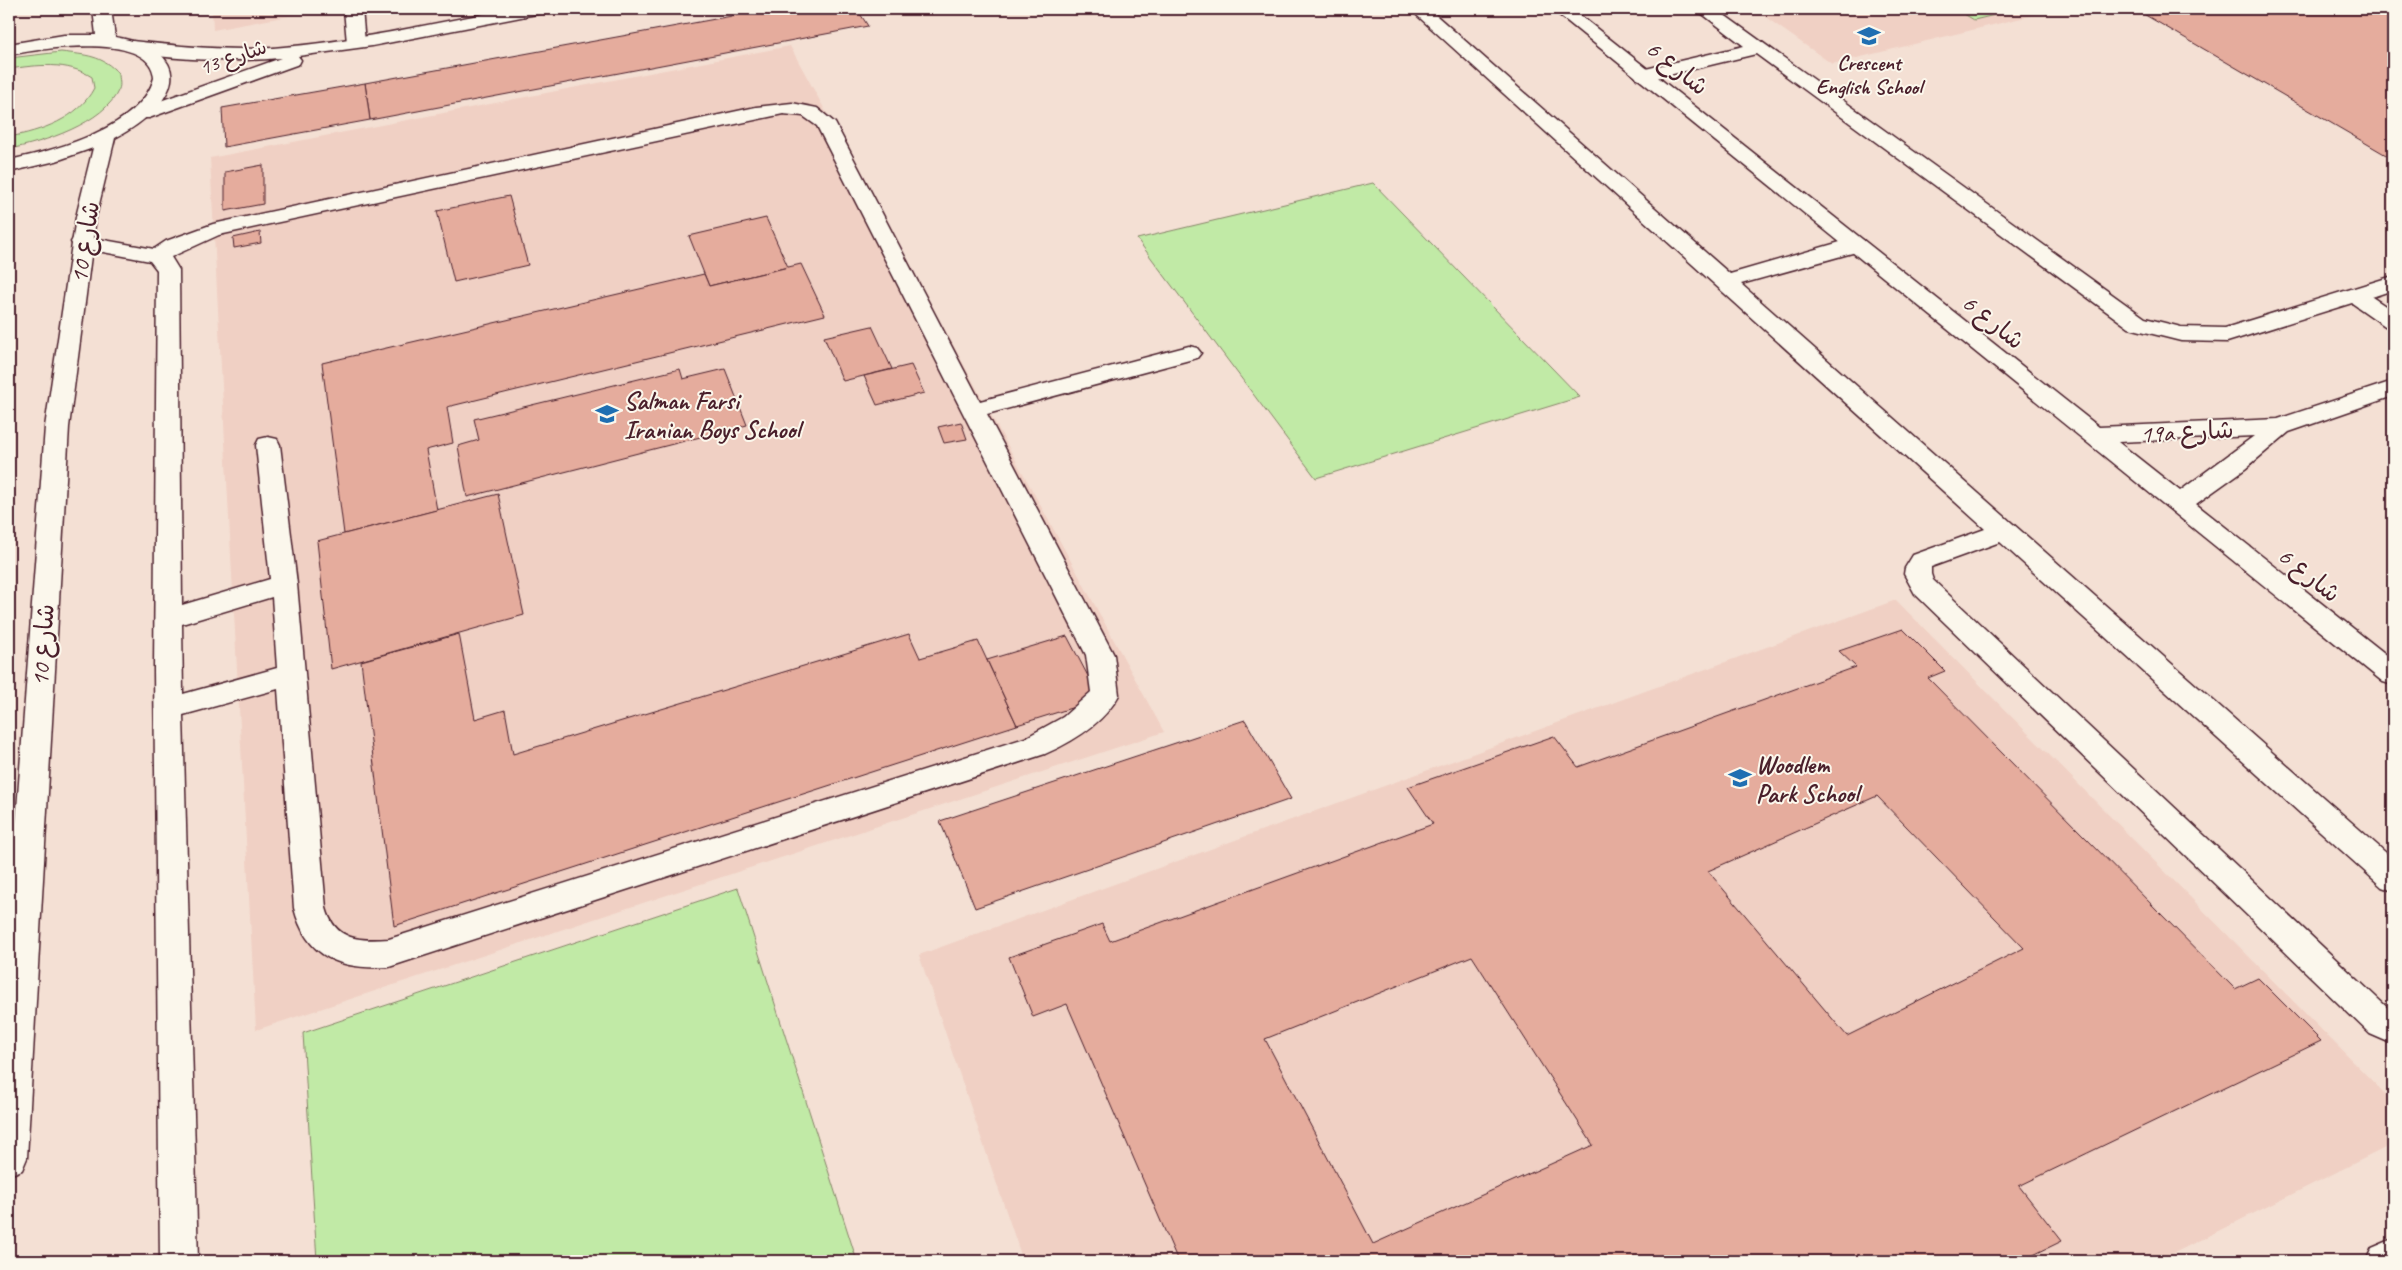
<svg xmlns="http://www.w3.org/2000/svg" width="2402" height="1270" font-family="Caveat,'Playpen Sans Arabic',sans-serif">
<rect width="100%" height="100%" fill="#f4e0d4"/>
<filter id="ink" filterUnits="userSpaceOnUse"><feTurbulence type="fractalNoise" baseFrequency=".02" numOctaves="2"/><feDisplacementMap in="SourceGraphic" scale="10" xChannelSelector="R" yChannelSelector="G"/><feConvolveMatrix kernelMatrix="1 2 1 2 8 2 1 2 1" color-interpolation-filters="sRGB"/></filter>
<g filter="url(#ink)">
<g fill="#f0d0c4">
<path d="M212,9H327L213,30Z"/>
<path d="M1754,9H2059L1832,64Z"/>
<path d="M790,46L1164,732L256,1030L210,158Z"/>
<path d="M1896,600L2393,1102V1144L2158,1261H1023L919,955Z"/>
</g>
<g fill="#c1eaa6" stroke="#868468">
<path d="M1956,9H2020L1974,20Z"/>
<path d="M61,52C86,55 102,55 119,74C119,78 121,85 119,89C105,123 42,143 9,149V137C41,131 78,119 94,88L92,77C67,61 37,65 9,69V58Z"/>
<path d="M1373,183L1580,397L1316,478L1137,239Z"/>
<path d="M738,888L857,1261H317L303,1033Z"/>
</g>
<g fill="#e5ac9d" stroke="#4a1f2b" fill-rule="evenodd">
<path d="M770,9H857L868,26L370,120L365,83Z"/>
<path d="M2135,9H2393V159Z"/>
<path d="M365,83L370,120L224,147L222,108Z"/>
<path d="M263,165V204L225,211V172Z"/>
<path d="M509,196L528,265L454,282L437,211Z"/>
<path d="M766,218L788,267L709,286L689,236Z"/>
<path d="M260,232L261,243L234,248L233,238Z"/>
<path d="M801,264L825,315L447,407L453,443L426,450L437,510L344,534L322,363L704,274L709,286Z"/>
<path d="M872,326L892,369L843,381L824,337Z"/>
<path d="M911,365L924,393L877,405L864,376Z"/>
<path d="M680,369L683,379L725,369L747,425L467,497L458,446L479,440L474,419Z"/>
<path d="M961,422L967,439L944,443L938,427Z"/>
<path d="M498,494L524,615L331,669L317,541Z"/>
<path d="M1903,629L1945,671L1928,678L2235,989L2258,978L2321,1041L2019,1186L2062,1241L2021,1261H1178L1067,1004L1033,1017L1009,957L1102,924L1110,941L1433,824L1408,787L1554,736L1578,767L1856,667L1839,651ZM1877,796L2024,948L1847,1036L1708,871ZM1472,956L1593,1145L1373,1244L1265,1039Z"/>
<path d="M459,634L475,719L505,710L513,754L909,634L920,658L978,641L1017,725L394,926L361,661Z"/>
<path d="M1067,636L1100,699L1017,725L987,660Z"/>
<path d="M1245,720L1291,799L975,908L940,821Z"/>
</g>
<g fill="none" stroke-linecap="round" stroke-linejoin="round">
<defs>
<g id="service">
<path d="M344,9H362L365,43L362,47H350L347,43Z"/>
<path d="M1410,9H1429L1730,274L1847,240L1855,239L1863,240L1866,245L1863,250L1741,284L2393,859V891L2382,887L2000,542L1931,567V574L1933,580L2393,1013V1044L2370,1034L1915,594L1904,574L1905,568L1913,555L1985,529Z"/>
<path d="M1696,9H1716L2145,318L2181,327L2225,328L2393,276V290L2372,297L2393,311V328L2385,326L2352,303L2227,342L2181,341L2129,328L1756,54L1644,81L1637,79L1635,75L1637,71L1744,46Z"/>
<path d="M792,103L817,108L835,123L980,401L1189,346L1197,348L1201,353L1197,358L987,414L1114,655L1119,695C1104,723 1074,741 1045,754L389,967C340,970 307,958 294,908L278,689L183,715L198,1261H160L154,670L157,270L150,261L82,248L74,247L71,242L74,237L82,236L154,249L166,241L213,224L756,107ZM783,114L803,116L817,126L1086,655L1091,692L1063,717L1025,738L389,939C359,941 335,941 326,908L297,584L280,445L277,439L268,437L259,439L256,445L270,579L182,605L179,270L171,257L219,235ZM272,597L277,668L183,694L182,624Z"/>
<path d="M2393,1239V1261H2366L2372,1248Z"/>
</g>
<g id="minor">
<path d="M509,9H545L542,13L536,14L372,46L298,56L301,60L299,64L149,118H135L132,114L135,110L281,58C235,62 170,61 126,50L123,46L126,42L132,41C179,46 226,51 273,48C352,42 431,24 509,9Z"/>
<path d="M1552,9H1572L2099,427L2278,419L2393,381V396L2289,432L2245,469L2196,504L2393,660V685L2383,682ZM2254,436L2180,491L2118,442Z"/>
</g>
<path id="tertiary" d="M93,9H111L115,37C203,53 176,106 115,138L96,217L69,427L27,1158L22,1170L9,1175V919L45,427L76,217L93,148L56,161L9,172V160C53,151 141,128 154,78C152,30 38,49 9,55V44L64,35H96Z"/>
</defs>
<use href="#service" stroke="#4a1f2b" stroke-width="3"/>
<use href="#minor" stroke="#4a1f2b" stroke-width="3"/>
<use href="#tertiary" stroke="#4a1f2b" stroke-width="3"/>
<use href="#service" fill="#fbf7ec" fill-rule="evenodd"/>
<use href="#minor" fill="#fbf7ec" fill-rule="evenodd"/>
<use href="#tertiary" fill="#fbf7ec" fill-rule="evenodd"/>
</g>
</g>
<defs>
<symbol id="school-bare" viewBox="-9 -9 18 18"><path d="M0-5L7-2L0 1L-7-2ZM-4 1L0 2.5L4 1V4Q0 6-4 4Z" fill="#1f6fb2" stroke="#fbf7ec" stroke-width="2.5" paint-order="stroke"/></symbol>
</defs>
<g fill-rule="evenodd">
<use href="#school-bare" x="1853" y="20" width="32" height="32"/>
<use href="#school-bare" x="591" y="398" width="32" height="32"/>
<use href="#school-bare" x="1724" y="762" width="32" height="32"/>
</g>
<g text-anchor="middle" stroke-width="4" stroke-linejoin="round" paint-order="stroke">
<g font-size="21" fill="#4a1f2b" stroke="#fbf7ec">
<text transform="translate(233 57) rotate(-19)" y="7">شارع 13</text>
</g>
<g font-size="21" font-weight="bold" fill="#4a1f2b" stroke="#fbf7ec">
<text x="1869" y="70">Crescent<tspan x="1869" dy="24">English School</tspan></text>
</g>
<g font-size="25" fill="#4a1f2b" stroke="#fbf7ec">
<text transform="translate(1678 67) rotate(39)" y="9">شارع 6</text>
<text transform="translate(84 242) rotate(-81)" y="9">شارع 10</text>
<text transform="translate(1994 321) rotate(39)" y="9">شارع 6</text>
<text transform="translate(2187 431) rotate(-3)" y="9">19a شارع</text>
<text transform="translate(2310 574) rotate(39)" y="9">شارع 6</text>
<text transform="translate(42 645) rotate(-86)" y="9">شارع 10</text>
</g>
<g font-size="25" font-weight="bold" fill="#4a1f2b" stroke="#fbf7ec" text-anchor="start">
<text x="624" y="409">Salman Farsi<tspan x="624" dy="29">Iranian Boys School</tspan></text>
<text x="1756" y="773">Woodlem<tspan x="1756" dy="29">Park School</tspan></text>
</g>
</g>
<rect width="2402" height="1270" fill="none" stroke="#fbf7ec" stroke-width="30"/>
<rect x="15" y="15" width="2372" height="1240" fill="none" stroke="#4a1f2b" stroke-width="2" filter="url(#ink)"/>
</svg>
